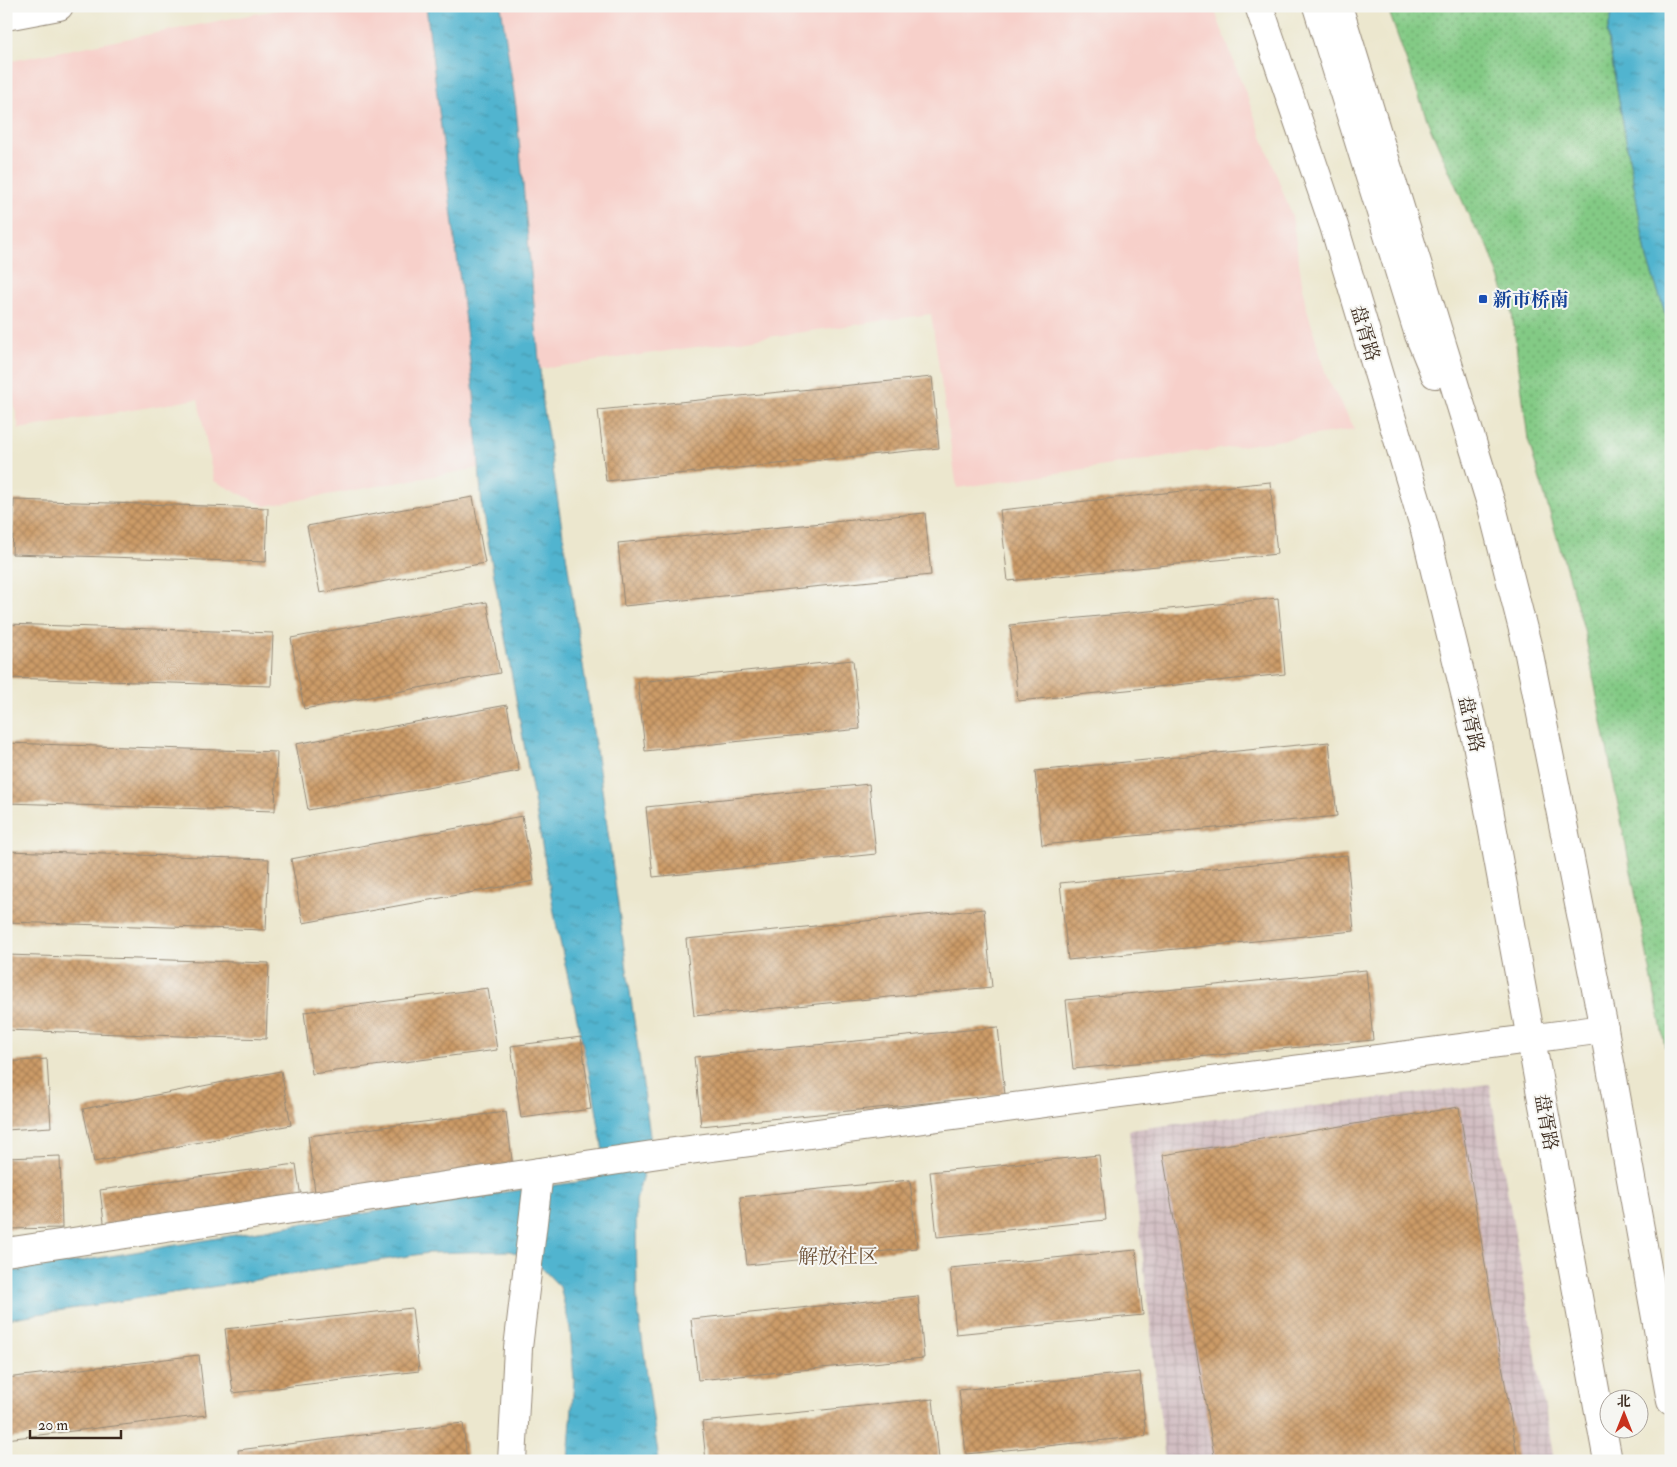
<svg xmlns="http://www.w3.org/2000/svg" width="1677" height="1467" font-family="'IM FELL Double Pica','Noto Serif SC',serif">
<defs>
<pattern id="industrial-grid" width="8" height="8" patternUnits="userSpaceOnUse" patternTransform="scale(1.25)"><rect width="8" height="8" fill="#d2bec2"/><path d="M0 4h8M4 0v8" fill="none" stroke="#b5a3a6"/></pattern>
<pattern id="park-dots" width="8" height="8" patternUnits="userSpaceOnUse" patternTransform="scale(1.25)"><rect width="8" height="8" fill="#83ca85"/><path d="M2 2h.1M6 6h.1" fill="none" stroke="#6ca46c" stroke-width="1.8" stroke-linecap="round"/></pattern>
<pattern id="water-ripples" width="26" height="14" patternUnits="userSpaceOnUse" patternTransform="scale(1.25)"><rect width="26" height="14" fill="#51b4cf"/><path d="M2 4q2-2 4 0t4 0M15 11q2-2 4 0t4 0" fill="none" stroke="#4493a7"/></pattern>
<pattern id="building-cross-hatch" width="8" height="8" patternUnits="userSpaceOnUse" patternTransform="scale(1.25)"><rect width="8" height="8" fill="#cc9b67"/><path d="M0 0l8 8M0 8l8-8" fill="none" stroke="#a77f54"/></pattern>
</defs>
<rect width="100%" height="100%" fill="#f6f6f2"/>
<filter id="ink" filterUnits="userSpaceOnUse"><feTurbulence type="fractalNoise" baseFrequency=".02" numOctaves="2"/><feDisplacementMap in="SourceGraphic" scale="10" xChannelSelector="R" yChannelSelector="G"/><feConvolveMatrix kernelMatrix="1 2 1 2 8 2 1 2 1" color-interpolation-filters="sRGB"/></filter>
<filter id="wash" filterUnits="userSpaceOnUse"><feTurbulence type="fractalNoise" baseFrequency=".0096" numOctaves="4" result="noise"/><feDisplacementMap in="SourceGraphic" scale="20" xChannelSelector="R" yChannelSelector="G"/><feGaussianBlur stdDeviation="1.12" result="paint"/><feColorMatrix in="noise" values="0 0 0 0 0 0 0 0 0 0 0 0 0 0 0 0 0 1.4 0 .05"/><feComposite in="paint" operator="in"/></filter>
<g filter="url(#wash)">
<rect width="100%" height="100%" fill="#ece7ce"/>
<g fill="#f7d0ca">
<path d="M296,6H426L474,394L479,468L265,506L214,481L198,399L19,429L6,364V62Z"/>
<path d="M501,6H1213L1292,216L1305,302L1327,378L1355,429L957,488L931,314L540,369L516,107Z"/>
</g>
<path fill="url(#industrial-grid)" d="M1489,1084L1554,1461H1165L1129,1130Z"/>
<path fill="url(#park-dots)" stroke="#5f7a52" d="M1387,6H1614L1607,33L1647,259L1671,330V1078L1584,629L1528,439L1512,313L1488,246L1472,223L1428,122Z"/>
<g fill="url(#water-ripples)" stroke="#466f76">
<path d="M426,6H501L516,107L543,404L603,796L651,1143L636,1201L637,1302L659,1461H568L574,1380L570,1328L560,1287L540,1266L524,1255L509,1251L428,1253L6,1319V1272L75,1262L425,1203L578,1182L595,1178L602,1171L604,1158L594,1096L556,923L482,509L474,394Z"/>
<path d="M1614,6H1671V330L1647,259L1607,33Z"/>
</g>
<g id="blocks">
<g fill="url(#building-cross-hatch)">
<path d="M932,377L939,448L606,481L598,410Z"/>
<path d="M1270,482L1277,554L1008,581L1000,510Z"/>
<path d="M473,497L485,563L320,593L307,526Z"/>
<path d="M14,500L268,508L266,562L12,554Z"/>
<path d="M925,513L931,575L624,606L618,543Z"/>
<path d="M1278,598L1285,674L1018,701L1010,625Z"/>
<path d="M487,602L500,673L304,709L291,638Z"/>
<path d="M7,624L273,633L271,686L6,678Z"/>
<path d="M853,660L860,729L645,751L638,682Z"/>
<path d="M507,705L519,771L308,810L296,744Z"/>
<path d="M1329,742L1337,816L1042,845L1035,771Z"/>
<path d="M6,743L277,752L275,811L6,803Z"/>
<path d="M869,784L876,854L653,877L646,807Z"/>
<path d="M522,816L534,881L303,923L291,859Z"/>
<path d="M6,851L269,859L266,930L6,922Z"/>
<path d="M1347,855L1354,931L1068,960L1060,883Z"/>
<path d="M984,909L992,987L694,1016L686,939Z"/>
<path d="M6,955L269,963L266,1039L6,1030Z"/>
<path d="M1366,970L1373,1040L1073,1069L1066,1000Z"/>
<path d="M488,988L497,1050L312,1074L304,1012Z"/>
<path d="M998,1027L1005,1095L701,1126L694,1057Z"/>
<path d="M581,1037L591,1109L521,1118L511,1046Z"/>
<path d="M47,1059L51,1127L6,1130V1062Z"/>
<path d="M281,1071L291,1125L94,1162L83,1109Z"/>
<path d="M1459,1107L1518,1461H1215L1163,1155Z"/>
<path d="M506,1112L513,1168L315,1192L308,1136Z"/>
<path d="M1099,1155L1106,1220L937,1237L930,1172Z"/>
<path d="M60,1156L62,1228L6,1229V1158Z"/>
<path d="M296,1164L303,1211L106,1238L100,1190Z"/>
<path d="M910,1180L917,1248L747,1265L740,1197Z"/>
<path d="M1136,1250L1143,1315L956,1334L950,1268Z"/>
<path d="M918,1296L924,1358L698,1380L691,1319Z"/>
<path d="M412,1308L419,1371L233,1393L225,1329Z"/>
<path d="M199,1355L206,1415L6,1439V1378Z"/>
<path d="M1140,1372L1146,1436L966,1454L959,1390Z"/>
<path d="M933,1399L939,1459L706,1461L702,1422Z"/>
<path d="M463,1423L467,1461H239L238,1450Z"/>
</g>
</g>
</g>
<g filter="url(#ink)">
<use href="#blocks" fill-opacity="0" stroke="#948876" stroke-width="1"/>
<g fill="none" stroke-linecap="round" stroke-linejoin="round">
<defs>
<g id="street">
<path d="M6,1252L659,1154L1604,1029"/>
<path d="M512,1461L518,1348L539,1172"/>
</g>
<g id="secondary">
<path d="M1259,6L1334,226L1424,526L1476,738L1608,1461"/>
<path d="M1317,6L1419,335L1435,374"/>
<path d="M1338,6L1492,507L1528,649L1604,1029L1671,1401"/>
<path d="M6,16L59,6"/>
</g>
</defs>
<use href="#street" stroke="#948876" stroke-width="30"/>
<use href="#secondary" stroke="#948876" stroke-width="30"/>
<use href="#street" stroke="#fff" stroke-width="28"/>
<use href="#secondary" stroke="#fff" stroke-width="28"/>
</g>
</g>
<rect fill="#1a4fb4" stroke="#f6f6f2" stroke-width="2" x="1478" y="294" width="10" height="10" rx="2.5"/>
<g text-anchor="middle" stroke-width="4" stroke-linejoin="round" paint-order="stroke">
<g font-size="19" font-weight="bold" fill="#164399" stroke="#f6f6f2" text-anchor="start">
<text x="1493" y="306">新市桥南</text>
</g>
<g font-size="19" fill="#3b2a1e" stroke="#f6f6f2">
<text transform="translate(1366 333) rotate(73)" y="7">盘胥路</text>
<text transform="translate(1472 724) rotate(77)" y="7">盘胥路</text>
<text transform="translate(1547 1122) rotate(80)" y="7">盘胥路</text>
</g>
<g font-size="20" fill="#6e5238" stroke="#f6f6f2">
<text x="838" y="1263">解放社区</text>
</g>
</g>
<rect width="1677" height="1467" fill="none" stroke="#f6f6f2" stroke-width="25"/>
<g transform="translate(1624 1414)"><circle r="24" fill="#f6f6f2" stroke="#aba49d"/>
<path d="M0-4L9 19L0 12L-9 19Z" fill="#c8321e"/>
<text y="-8" font-size="14" font-weight="bold" text-anchor="middle" fill="#3b2a1e">北</text>
</g>
<path d="M30 1430v8h91v-8" fill="none" stroke="#3b2a1e" stroke-width="2.5"/>
<text x="38" y="1430" font-size="15" fill="#3b2a1e" stroke="#f6f6f2" stroke-width="4" paint-order="stroke">20 m</text>
</svg>
